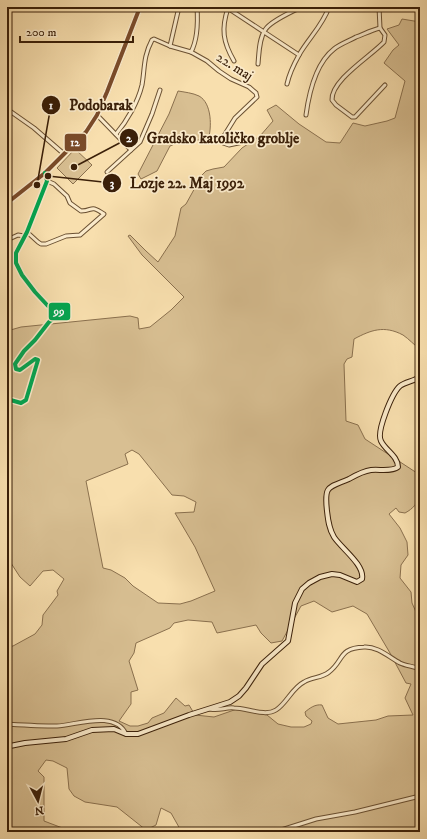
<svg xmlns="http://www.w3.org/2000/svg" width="427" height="839" font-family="'IM FELL DW Pica',serif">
<rect width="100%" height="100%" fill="#f8dfae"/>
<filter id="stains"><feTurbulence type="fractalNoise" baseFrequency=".005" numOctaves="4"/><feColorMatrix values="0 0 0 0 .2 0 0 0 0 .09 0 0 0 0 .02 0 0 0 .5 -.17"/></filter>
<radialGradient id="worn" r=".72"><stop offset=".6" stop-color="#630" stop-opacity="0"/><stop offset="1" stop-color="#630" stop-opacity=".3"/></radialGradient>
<g fill="#d8bf92" stroke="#8a704e" fill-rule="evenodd">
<path d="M402,19L420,22V349C414,345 409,339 403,335C384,325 371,330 354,339L352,357L347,359L344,364L346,421L358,425L365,439L420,475C420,492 422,504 405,513L399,512L396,508L389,514L400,528L407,542L408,555L401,565L400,578L411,592L412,603L420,621V681L417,683L420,699V832H185L180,829L171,813L161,808L156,825L146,830L117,807L85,802L74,796L69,789L67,768L53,761L46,760L38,771L44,777V821L73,832H7V647L13,646L35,634L42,625L43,615L58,595L57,591L64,579L53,570L43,571L30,586L20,577L7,557V331L21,327L130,316L138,318L139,329L150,327L171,310L184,297L142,255L128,236L130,235L146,251L158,262L175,236L181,208L186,204L202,175L206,171L213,169L224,167L242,148L260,136L273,121L267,110L276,105L299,124L326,142L340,143L353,123L365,126L387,121L395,118L405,81L384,63L393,50L399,45L387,29L399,25ZM132,450L139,454L172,495L184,496L196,502L194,512L175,513L195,547L215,591L191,601L180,604L158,603L133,586L125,578L111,570L103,568L86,481L128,464L125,454ZM314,601L332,612L353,606L367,614L390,653L406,683L411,684L405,698L413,715L388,716L376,720L338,724L328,718L322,705C315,704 310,708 305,712L306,716L312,721L311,724L304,727H291L278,724L267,715L237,709L214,717L195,715L189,705L185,706L176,698L164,713L152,718L148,723L138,726H130L119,721L131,704V692L138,690L129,661L134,653L136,643L170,628L174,623L188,620L212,622L217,633L256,625L261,633L271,643L282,641L301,606Z"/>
<path d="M178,91C184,92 193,93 199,96C212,103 212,128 208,140H191L177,143L170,146L157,171L141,179L138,174L169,114Z"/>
<path d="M75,149L92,165L73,184L57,168Z"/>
</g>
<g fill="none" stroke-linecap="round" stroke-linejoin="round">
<defs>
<g id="minor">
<path d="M226,7L299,55"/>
<path d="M379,7L380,28"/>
<path d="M228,8C221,29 223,42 234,61"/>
<path d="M170,46L179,7"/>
<path d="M191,52C198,39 198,22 197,7"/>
<path d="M258,64C259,53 259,39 265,30C270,21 292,12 301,7"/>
<path d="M287,84C289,75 294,64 299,55C308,39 323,25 329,7"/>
<path d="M7,109L34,128L64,154"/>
<path d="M97,115L131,150"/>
<path d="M306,115C309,93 316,63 334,49C340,44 349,41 356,37C364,34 372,30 380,28L385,35L384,42C371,56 331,80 332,100L336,105L352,117H355L385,85"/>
<path d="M116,134C127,121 138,102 142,85C145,68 143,57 152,40L154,39L170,46L191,52L207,61L219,71L231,79L249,87L256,93L257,97L235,118L222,139L223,143L229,145L243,142"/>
<path d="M107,172L140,142L152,114L160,90"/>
<path d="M27,232L38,242L41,244H46L66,236L80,235L104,214C89,204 94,211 81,211L70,203L67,196L54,184L47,181"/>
<path d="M7,240L18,235L24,236"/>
<path d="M7,399L21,403L26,400L38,360L35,359L20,370L16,369L15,364L24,351L35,340L49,322L60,313L58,309L48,306L35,292L22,275L16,263V253L27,232L47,181L45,173"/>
<path d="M210,709C219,711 226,707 234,708C247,708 265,717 276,710C287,703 292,688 304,682C312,677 322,678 329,672C344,661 338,648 364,647C377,646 389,657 400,663C406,666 413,666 420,669"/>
<path d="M7,724C24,725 40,726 57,726C77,725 115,710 126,734"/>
<path d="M275,832L316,819L355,812L420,796"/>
</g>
<path id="secondary" d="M7,748L10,746L25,743L66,739L92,730L114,729L126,734H138L189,715L230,702L239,696L246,688L262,664L288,641L295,603L302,589L309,583L320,577L332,574L340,575L357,582L362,579C365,565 341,548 334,537C329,529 328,520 327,511C324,485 328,488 349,479C356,475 363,471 371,470C379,469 392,472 398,467C398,456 385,450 381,441C376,432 392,393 400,386C405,382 414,381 420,377"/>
<path id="primary" d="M7,203L45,173L86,132L97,115L107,92L140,7"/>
</defs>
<use href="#minor" stroke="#6a5032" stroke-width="5"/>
<use href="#secondary" stroke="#3b2009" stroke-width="6"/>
<use href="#primary" stroke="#3b2009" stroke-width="6"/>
<use href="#minor" stroke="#faeaca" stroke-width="3"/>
<use href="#secondary" stroke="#faeaca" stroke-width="4"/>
<use href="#primary" stroke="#f8dfae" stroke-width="4.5"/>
<defs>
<path id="bus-1" d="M7,203L45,173L86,132L97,115L107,92L140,7"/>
<path id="bus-2" d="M7,399L21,403L26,400L38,360L35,359L20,370L16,369L15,364L24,351L35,340L49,322L60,313L58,309L48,306L35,292L22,275L16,263V253L27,232L47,181L45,173"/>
</defs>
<use href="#bus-1" stroke="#faeaca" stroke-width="7"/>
<use href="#bus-2" stroke="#faeaca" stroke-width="7"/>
<use href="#bus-1" stroke="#7a4b2a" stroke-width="4"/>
<use href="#bus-2" stroke="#00a651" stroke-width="4"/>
</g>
<g text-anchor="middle" stroke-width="3.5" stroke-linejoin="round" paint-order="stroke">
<g font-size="14" fill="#3b2009" stroke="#faeaca">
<text transform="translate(235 66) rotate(32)" y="5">22. maj</text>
</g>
</g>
<path fill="none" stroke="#3b2009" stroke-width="1.5" d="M37 185L51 105M74 167L129 138M48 176L112 183"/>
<g fill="#3b2009" stroke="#faeaca" stroke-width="1.5">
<circle cx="37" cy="185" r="4"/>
<circle cx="74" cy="167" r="4"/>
<circle cx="48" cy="176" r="4"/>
<circle cx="51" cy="105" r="10"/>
<circle cx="129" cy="138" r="10"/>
<circle cx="112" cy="183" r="10"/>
</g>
<g font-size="12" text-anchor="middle" font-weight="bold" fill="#fff">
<text x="51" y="109">1</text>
<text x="129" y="142">2</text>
<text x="112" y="187">3</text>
</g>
<g font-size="15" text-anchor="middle" font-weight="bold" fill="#3b2009" stroke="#faeaca" stroke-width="3.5" stroke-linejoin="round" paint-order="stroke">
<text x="101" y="110">Podobarak</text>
<text x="223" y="143">Gradsko katoličko groblje</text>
<text x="187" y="188">Lozje 22. Maj 1992</text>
</g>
<g stroke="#faeaca" stroke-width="1.5">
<rect x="64" y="133" width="23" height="19" rx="4" fill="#7a4b2a"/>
<rect x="48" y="302" width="23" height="19" rx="4" fill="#00a651"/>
</g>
<g font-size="11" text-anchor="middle" font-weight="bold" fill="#fff">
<text x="75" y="146">12</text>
<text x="59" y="315">99</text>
</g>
<rect width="427" height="839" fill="none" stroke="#f8dfae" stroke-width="24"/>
<rect x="8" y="8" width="411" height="823" fill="none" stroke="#3b2009" stroke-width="2"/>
<rect x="12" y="12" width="403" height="815" fill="none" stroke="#3b2009"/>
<g transform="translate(38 801) rotate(173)" stroke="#faeaca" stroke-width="3" paint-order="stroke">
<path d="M0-3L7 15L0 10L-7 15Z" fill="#3b2009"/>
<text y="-6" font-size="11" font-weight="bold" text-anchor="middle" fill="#3b2009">N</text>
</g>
<path d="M20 36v6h113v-6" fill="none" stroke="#3b2009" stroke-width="2"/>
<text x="26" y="36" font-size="12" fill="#3b2009" stroke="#faeaca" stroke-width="3" paint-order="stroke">200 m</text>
<rect width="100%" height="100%" filter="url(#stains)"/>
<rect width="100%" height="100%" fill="url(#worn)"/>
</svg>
